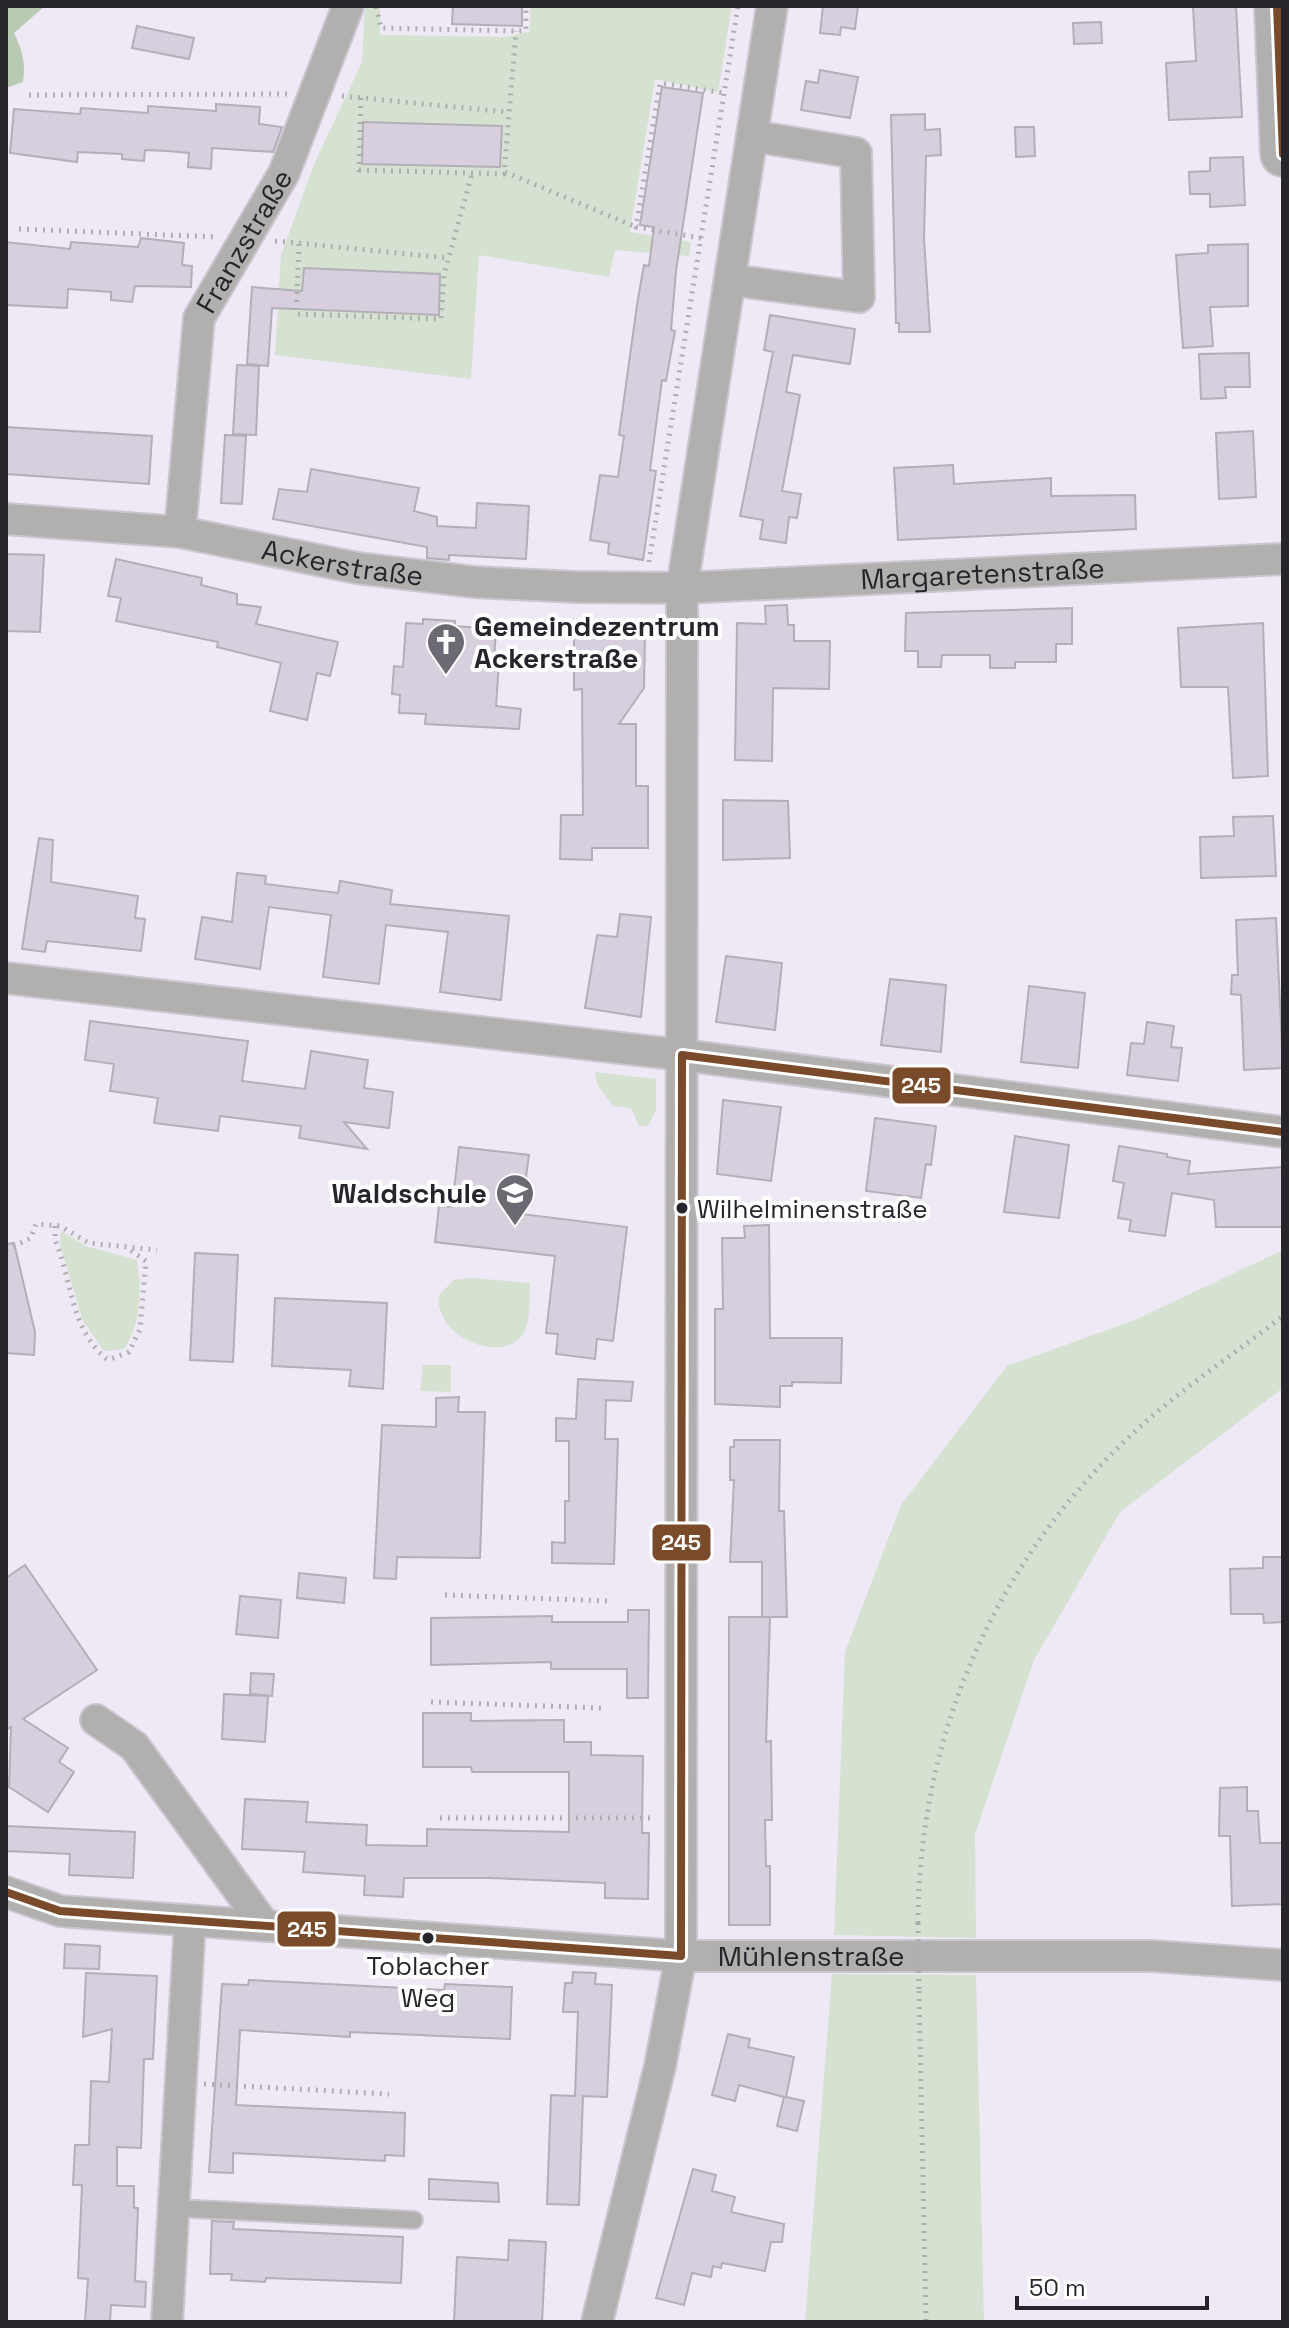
<svg xmlns="http://www.w3.org/2000/svg" width="1289" height="2328" font-family="'Space Grotesk',sans-serif">
<rect width="100%" height="100%" fill="#eee9f4"/>
<g fill="#d5e2d1">
<path d="M365,6H380V35L507,37L530,31V6H732L718,92L655,79L630,232L691,242L689,256L615,250L609,277L479,255L471,379L275,355L281,255L315,162L362,62Z"/>
<path d="M595,1072L656,1079V1110L648,1126H639L631,1108L613,1106L597,1084Z"/>
<path d="M61,1231L86,1246L137,1260C142,1291 141,1323 124,1349L104,1351L83,1321L60,1245Z"/>
<path d="M1283,1250V1388L1120,1512L1034,1660L975,1834L976,1938L834,1935L845,1652L901,1505L1007,1366L1135,1320Z"/>
<path d="M472,1278L530,1283C529,1297 531,1314 526,1327C512,1369 433,1340 439,1295L454,1280Z"/>
<path d="M423,1365H451V1392L420,1391Z"/>
<path d="M832,1974L976,1975L984,2322H805Z"/>
</g>
<path fill="#b8cab1" d="M6,6H45L14,33C22,50 26,62 23,82L9,87L6,86Z"/>
<g fill="#d7cfdd" stroke="#b3afb6" stroke-width="2">
<path d="M453,6H522V26L452,24Z"/>
<path d="M823,6H858L855,29L841,27L840,35L820,33Z"/>
<path d="M1193,6H1236L1242,117L1169,120L1166,63L1196,61Z"/>
<path d="M1101,22L1102,43L1074,44L1073,23Z"/>
<path d="M137,26L194,38L189,59L132,48Z"/>
<path d="M820,70L858,77L850,118L801,110L806,81L818,83Z"/>
<path d="M662,87L703,93L676,271L671,330L675,331L666,381L662,380L650,470L656,471L643,560L608,554L609,543L590,540L600,475L618,477L624,436L619,435L637,305L644,265L649,266L654,227L640,225Z"/>
<path d="M216,104L260,107L259,124L282,127L273,152L212,148L211,169L188,167L189,153L167,151L145,150L144,161L122,159V154L78,152L77,162L10,153L14,109L80,114L81,108L148,113V106L216,111Z"/>
<path d="M925,114V130L940,129L941,155L926,156L924,239L930,332H899V323H896L891,115Z"/>
<path d="M363,122L502,126L500,167L362,164Z"/>
<path d="M1015,127H1034L1035,156L1016,157Z"/>
<path d="M1243,157L1245,205L1210,207V194H1190L1189,172L1210,171V158Z"/>
<path d="M141,238L184,243L182,265L192,266L191,287L135,286L132,302L111,300V292L68,289L67,308L6,305V242L70,249L71,242L138,247Z"/>
<path d="M1248,244V306L1210,307L1213,346L1183,348L1176,255L1208,253V245Z"/>
<path d="M304,268L440,274L439,315L272,308L268,366L247,364L252,287L302,291Z"/>
<path d="M770,315L855,329L850,364L793,355L786,392L800,395L782,491L801,494L797,518L789,517L786,543L760,539L763,520L740,516L773,352L764,350Z"/>
<path d="M1249,353L1250,387H1225L1226,398L1201,399L1199,354Z"/>
<path d="M237,365L259,366L256,435L233,434Z"/>
<path d="M6,427L152,436L149,484L6,474Z"/>
<path d="M1253,431L1256,497L1219,499L1216,433Z"/>
<path d="M225,435L246,436L242,504L221,503Z"/>
<path d="M953,465L954,484L1051,478V496L1135,495L1136,529L898,540L894,468Z"/>
<path d="M311,469L419,488L414,511L437,517V526L476,528L477,503L529,506L526,559L449,555V560L427,558V547L273,519L279,489L307,492Z"/>
<path d="M6,554L44,555L40,632L6,631Z"/>
<path d="M116,559L202,578L201,585L237,594V604L261,607L256,624L338,642L330,676L317,673L307,720L270,711L281,663L217,647L218,642L116,621L121,598L108,596Z"/>
<path d="M787,605L788,625H794V641H830L829,689L773,688L772,761L735,760L737,623L766,624L765,606Z"/>
<path d="M1072,608V644H1056V662H1015V668H990V655H942L941,667H918V651H905L906,613Z"/>
<path d="M423,619L455,621V626L496,629L494,661L499,662L496,706L521,709L519,729L425,724L426,714L399,713L400,695L392,694L394,666L403,667L406,623L423,624Z"/>
<path d="M1263,623L1268,776L1233,778L1228,687H1181L1178,628Z"/>
<path d="M574,632L645,634L644,688L619,724H636V786H648V848H592V860L560,859L561,815H583L582,689L574,690Z"/>
<path d="M723,800L788,801L790,858L723,860Z"/>
<path d="M1273,816L1276,876L1201,878L1200,837L1234,836L1233,817Z"/>
<path d="M39,838L53,840L51,882L138,896L135,918L145,919L141,951L47,941L45,952L22,949Z"/>
<path d="M237,873L266,876L265,884L338,893L340,881L392,890L390,904L509,916L501,1000L440,992L448,932L386,925L379,984L323,977L331,915L269,907L260,969L195,959L202,917L232,922Z"/>
<path d="M620,914L651,917L641,1017L585,1008L597,935L617,937Z"/>
<path d="M1276,918L1283,1068L1244,1070L1241,995L1231,994L1232,975H1238L1236,920Z"/>
<path d="M726,956L782,963L775,1030L716,1022Z"/>
<path d="M890,979L946,985L941,1052L881,1045Z"/>
<path d="M1029,986L1085,993L1078,1068L1021,1062Z"/>
<path d="M90,1021L248,1041L242,1081L305,1089L311,1051L368,1060L364,1088L393,1092L389,1128L344,1122L367,1149L299,1138L301,1126L220,1116L218,1131L154,1123L158,1098L110,1091L114,1064L85,1060Z"/>
<path d="M1147,1022L1174,1026L1171,1047L1182,1048L1178,1081L1127,1075L1131,1043L1144,1044Z"/>
<path d="M723,1100L781,1107L771,1181L717,1174Z"/>
<path d="M875,1118L936,1126L931,1165L926,1164L921,1198L866,1191Z"/>
<path d="M1015,1136L1069,1145L1059,1218L1004,1212Z"/>
<path d="M1119,1146L1167,1154V1157L1190,1161L1188,1174L1283,1167V1227H1216L1214,1200L1172,1193L1165,1236L1129,1231L1131,1220L1118,1218L1124,1183L1113,1181Z"/>
<path d="M459,1147L529,1155L521,1214L627,1227L613,1341L597,1339L595,1359L556,1354L558,1334L546,1333L555,1256L435,1242L439,1206L452,1207Z"/>
<path d="M769,1225L770,1338H842L841,1383L792,1382V1386H780V1407L715,1404V1309H723L722,1238H745L744,1226Z"/>
<path d="M14,1243L35,1332L34,1355L6,1353V1244Z"/>
<path d="M195,1253L238,1255L233,1362L190,1360Z"/>
<path d="M275,1298L387,1303L383,1389L349,1386L351,1370L272,1366Z"/>
<path d="M578,1379L633,1382L631,1401L606,1400L605,1439H618L614,1564L552,1563V1542L565,1543V1501H569V1441H556V1418L576,1419Z"/>
<path d="M459,1397L458,1412H485L480,1558L397,1557L396,1579L374,1578L382,1425L436,1427V1398Z"/>
<path d="M734,1440H780L779,1511H784L787,1617H762V1562H730L734,1480H730V1447H734Z"/>
<path d="M1263,1557H1283V1622L1264,1623L1263,1614H1231L1230,1569L1263,1568Z"/>
<path d="M25,1565L97,1670L23,1719L68,1748L59,1762L74,1772L48,1812L9,1787L11,1727L6,1730V1578Z"/>
<path d="M299,1573L346,1578L344,1603L297,1598Z"/>
<path d="M240,1596L281,1600L278,1638L236,1634Z"/>
<path d="M628,1610H649L648,1698H627V1669H551V1662L431,1665V1618L552,1616V1622H628Z"/>
<path d="M729,1617H770L766,1742L771,1741L772,1820H765L766,1866H770V1925H729Z"/>
<path d="M251,1673L274,1674L272,1696L250,1694Z"/>
<path d="M224,1694L268,1696L265,1742L222,1739Z"/>
<path d="M423,1713H471V1721L564,1720V1742H591V1755L643,1756L642,1833H649L648,1899L605,1898V1883L490,1878H404L403,1897L364,1895L365,1876L303,1872L305,1852L242,1849L245,1799L308,1802L306,1822L367,1825L366,1845L427,1846V1829L569,1832V1772H472L471,1767H423Z"/>
<path d="M1247,1787V1811H1258L1260,1843H1283V1904L1232,1906L1230,1836H1219L1220,1788Z"/>
<path d="M7,1826L135,1832L133,1878L69,1875L70,1854L6,1851Z"/>
<path d="M65,1944L100,1946L99,1969L64,1968Z"/>
<path d="M573,1972L596,1973L595,1984L612,1985L607,2097L583,2096L579,2205L547,2204L551,2095L575,2096L578,2012H563L565,1983H572Z"/>
<path d="M86,1973L157,1976L153,2059H144L141,2148L117,2147V2186H134V2208H138L135,2281L146,2282L145,2307L111,2305L110,2322H85L88,2279L78,2278L82,2185H73L75,2145H89L91,2081L109,2082L112,2029L83,2037Z"/>
<path d="M249,1980L444,1990L445,1984L512,1987L510,2039L350,2032V2037L240,2030L236,2105L405,2113L404,2156L385,2155V2161L233,2153V2173L209,2172L222,1984L248,1985Z"/>
<path d="M728,2034L750,2039L748,2047L794,2057L786,2097L804,2101L797,2131L777,2126L784,2097L739,2085L735,2101L712,2095Z"/>
<path d="M693,2169L716,2175L712,2191L735,2197L731,2212L784,2224L782,2242H771L765,2271L722,2263L721,2268L713,2266L711,2277L692,2273L684,2305L656,2298Z"/>
<path d="M429,2179L498,2183L499,2202L429,2199Z"/>
<path d="M212,2221L234,2222L233,2229L403,2237L401,2283L266,2278L265,2282L231,2280L232,2274H210Z"/>
<path d="M509,2240L546,2242L542,2322H454L457,2257L508,2260Z"/>
</g>
<g fill="none" stroke-linecap="round" stroke-linejoin="round">
<defs>
<path id="lane" d="M173,2208L414,2220"/>
<g id="street">
<path d="M731,280L859,297L856,153L753,136"/>
<path id="s1" d="M6,519L180,532L357,568L474,582L577,587L682,588L1283,559"/>
<path id="s2" d="M180,532L199,318L284,173L348,6"/>
<path d="M6,978L682,1055L1283,1132"/>
<path d="M96,1720L134,1746L265,1926"/>
<path id="s3" d="M6,1892L60,1911L681,1956H1151L1283,1965"/>
<path d="M167,2322L190,1921"/>
<path d="M597,2322L660,2066L681,1956L682,588L772,6"/>
</g>
<path id="secondary" d="M1277,6L1283,154"/>
</defs>
<use href="#lane" stroke="#cac6cf" stroke-width="20"/>
<use href="#street" stroke="#cac6cf" stroke-width="34"/>
<use href="#secondary" stroke="#cac6cf" stroke-width="48"/>
<g stroke="#afaeaf" stroke-width="5" stroke-dasharray="2 6" stroke-linecap="butt">
<path d="M376,7L381,28L516,31L526,30V6"/>
<path d="M29,95L288,94"/>
<path d="M342,96L507,112"/>
<path d="M361,98L359,170L504,174L516,31"/>
<path d="M505,172L636,227"/>
<path d="M19,229L217,237"/>
<path d="M701,238L636,227L660,83L724,93"/>
<path d="M275,241L449,258"/>
<path d="M299,244L296,314L441,319L444,275L472,173"/>
<path d="M649,562L738,6"/>
<path d="M55,1226V1240C72,1280 71,1332 108,1360L129,1352L140,1329L146,1261L126,1247"/>
<path d="M6,1250L31,1238L36,1224L60,1226L89,1243L157,1250"/>
<path d="M445,1595L608,1601"/>
<path d="M431,1702L601,1708"/>
<path d="M440,1818H655"/>
<path d="M918,1923C919,1729 999,1553 1143,1424C1187,1385 1237,1352 1283,1316"/>
<path d="M919,1991L926,2322"/>
<path d="M204,2084L389,2094"/>
</g>
<use href="#lane" stroke="#b2b0af" stroke-width="16"/>
<use href="#street" stroke="#b2b0af" stroke-width="30"/>
<use href="#secondary" stroke="#b2afb0" stroke-width="44"/>
<path stroke="#afaeaf" stroke-width="5" stroke-dasharray="2 6" stroke-linecap="butt" d="M918,1923L919,1991"/>
<defs>
<g id="bus-1">
<path d="M1277,6L1283,154"/>
<path d="M6,1892L60,1911L681,1956L682,1055L1283,1132"/>
</g>
</defs>
<use href="#bus-1" stroke="#fff" stroke-width="14"/>
<use href="#bus-1" stroke="#7a4b2a" stroke-width="8"/>
</g>
<defs>
<symbol id="church-pin" viewBox="-11 -11 22 30"><path d="M0 17L-7.5 6A9.5 9.5 0 1 1 7.5 6Z" fill="#6d6972" stroke="#fff"/><path d="M-1.2-6h2.4v3.5h3.3v2.4h-3.3V6h-2.4V-.1h-3.3v-2.4h3.3Z" fill="#fff"/></symbol>
<symbol id="school-pin" viewBox="-11 -11 22 30"><path d="M0 17L-7.5 6A9.5 9.5 0 1 1 7.5 6Z" fill="#6d6972" stroke="#fff"/><path d="M0-5L7-2L0 1L-7-2ZM-4 1L0 2.5L4 1V4Q0 6-4 4Z" fill="#fff"/></symbol>
</defs>
<g fill-rule="evenodd">
<use href="#church-pin" x="424" y="620" width="44" height="60"/>
<use href="#school-pin" x="493" y="1171" width="44" height="60"/>
</g>
<g fill="#27242c" stroke="#fff" stroke-width="3">
<circle cx="682" cy="1208" r="7"/>
<circle cx="428" cy="1938" r="7"/>
</g>
<g text-anchor="middle" stroke-width="8" stroke-linejoin="round" paint-order="stroke">
<g font-size="26" fill="#27242c" stroke="#fff" text-anchor="start">
<text x="697" y="1218">Wilhelminenstraße</text>
<text x="428" y="1975" text-anchor="middle">Toblacher<tspan x="428" dy="32">Weg</tspan></text>
</g>
<g font-size="28" fill="#27242c" stroke="#fff">
<text dy="10" stroke="none"><textPath href="#s2" startOffset="304">Franzstraße</textPath></text>
<text dy="10" stroke="none"><textPath href="#s1" startOffset="340">Ackerstraße</textPath></text>
<text dy="10" stroke="none"><textPath href="#s1" startOffset="982">Margaretenstraße</textPath></text>
<text dy="10" stroke="none"><textPath href="#s3" startOffset="810">Mühlenstraße</textPath></text>
</g>
<g font-size="28" font-weight="bold" fill="#27242c" stroke="#fff" text-anchor="start">
<text x="474" y="636">Gemeindezentrum<tspan x="474" dy="32">Ackerstraße</tspan></text>
<text x="487" y="1203" text-anchor="end">Waldschule</text>
</g>
</g>
<g stroke="#fff" stroke-width="3">
<rect x="891" y="1066" width="61" height="39" rx="8" fill="#7a4b2a"/>
<rect x="651" y="1523" width="61" height="39" rx="8" fill="#7a4b2a"/>
<rect x="276" y="1910" width="61" height="38" rx="8" fill="#7a4b2a"/>
</g>
<g font-size="22" text-anchor="middle" font-weight="bold" fill="#fff">
<text x="921" y="1093">245</text>
<text x="681" y="1550">245</text>
<text x="307" y="1937">245</text>
</g>
<rect width="1289" height="2328" fill="none" stroke="#27242c" stroke-width="16"/>
<path d="M1017 2296v12h190v-12" fill="none" stroke="#27242c" stroke-width="4"/>
<text x="1029" y="2296" font-size="24" fill="#27242c" stroke="#ffffff" stroke-width="6" paint-order="stroke">50 m</text>
</svg>
